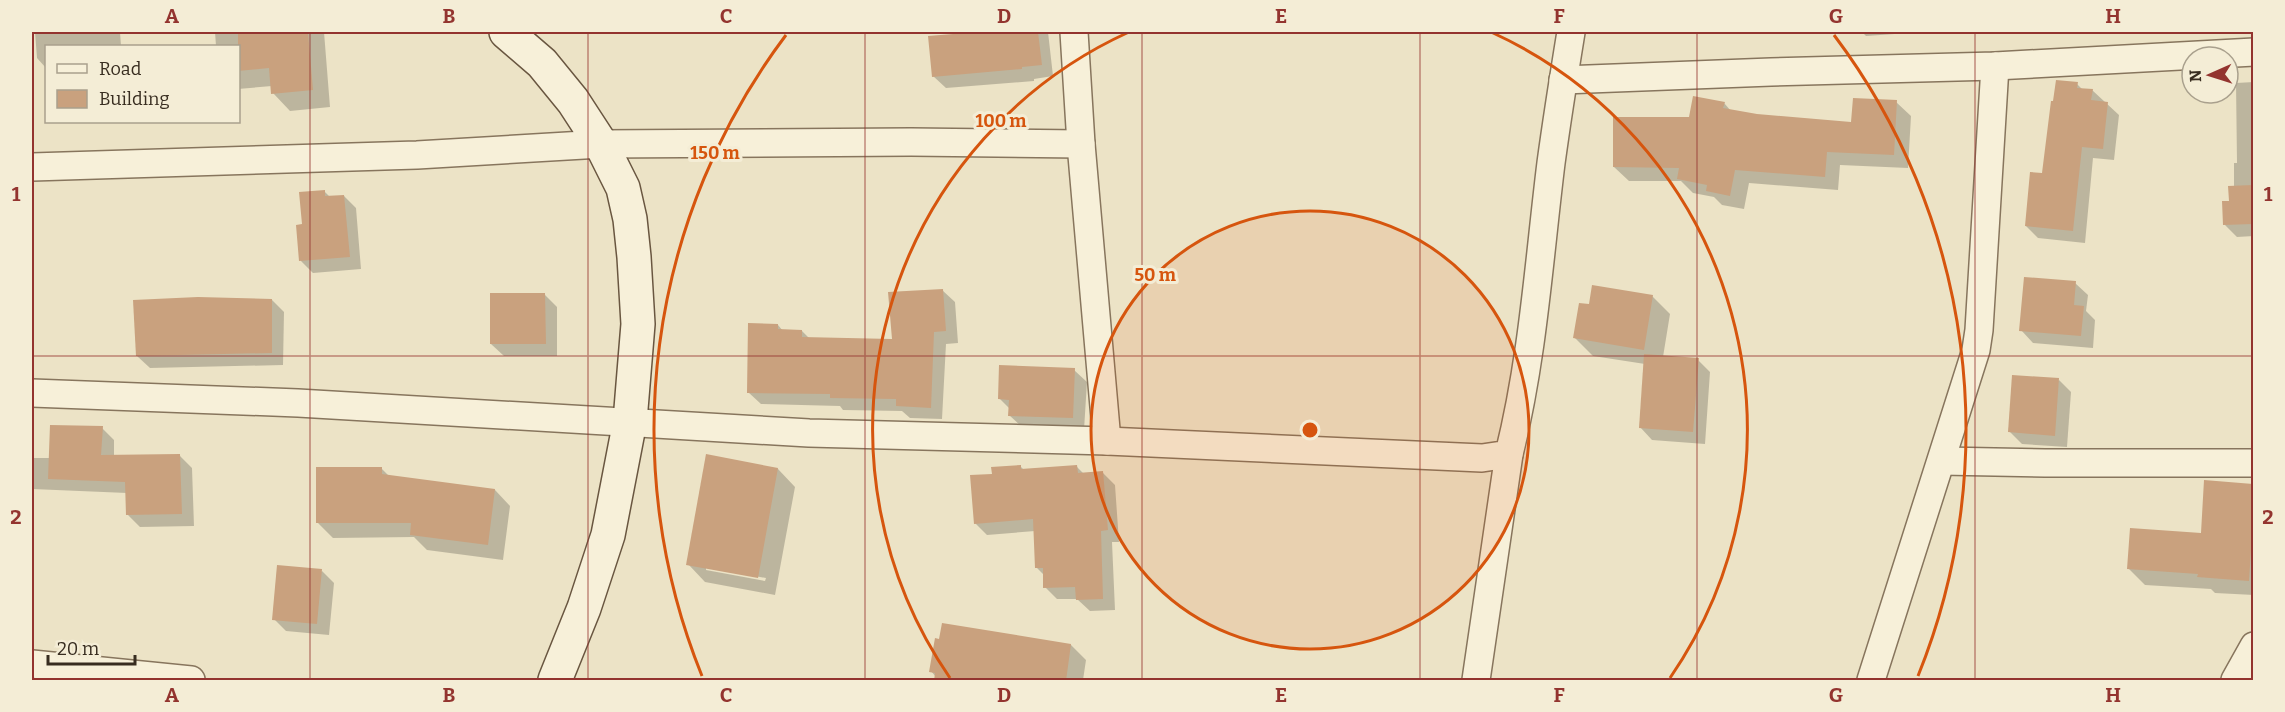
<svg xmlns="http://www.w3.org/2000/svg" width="2285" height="712" font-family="Bitter,serif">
<rect width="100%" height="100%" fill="#ece3c6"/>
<g fill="#0003" fill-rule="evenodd">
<path d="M35,32H120L121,46H46V68L37,58Z"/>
<path d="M215,32H324L330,107L290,111L273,93L272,86L238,89V46H216Z"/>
<path d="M986,32H1048L1053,76L1034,79V81L946,88L933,76Z"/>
<path d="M1862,32H1923L1866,36Z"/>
<path d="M2254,82V236L2237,237L2225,225L2234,187V163H2237L2236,83Z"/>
<path d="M2077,84L2083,90H2092L2119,115L2114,160L2093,158L2085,243L2038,238L2026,226Z"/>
<path d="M1896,102L1911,116L1908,168L1840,165L1838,190L1749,183L1744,209L1722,205L1714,197L1693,193L1681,181H1629L1614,167L1690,119L1724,103L1731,111L1757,116L1853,123Z"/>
<path d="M324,191L330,197L344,196L356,208L361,269L313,273L301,261L303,226Z"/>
<path d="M2075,283L2088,295L2086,311L2095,320L2093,348L2033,343L2021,330Z"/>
<path d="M942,290L955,302L958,343L946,344L942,419L910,418L902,411L843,410L840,406L761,404L748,392L778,325L783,331H802L809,338L893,340Z"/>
<path d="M545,295L557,307V356H504L491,344Z"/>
<path d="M1652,296L1670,314L1663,357L1698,360L1710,372L1705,444L1652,440L1640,427L1645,364L1593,356L1575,338Z"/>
<path d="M272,300L284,312L283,365L150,368L137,356Z"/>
<path d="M1074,370L1087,382L1084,430L1022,427L1009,415L1010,409L999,398Z"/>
<path d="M2059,380L2071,392L2067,447L2022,444L2010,432Z"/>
<path d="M102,428L114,440V457L180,456L192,468L194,526L140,527L128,515L127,493L32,489V458H50Z"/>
<path d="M708,456L778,469L795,487L775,595L705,582L688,564ZM706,567L766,578L765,581L706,570Z"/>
<path d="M1020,466L1024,470L1077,467L1084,474L1103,473L1115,485L1119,542H1112L1115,610L1090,611L1077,599H1057L1045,587L1044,575L1037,568L1035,531L987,535L975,523L993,475Z"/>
<path d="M381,468L390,477L495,490L510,506L503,560L427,550L414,537L333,538L318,523Z"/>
<path d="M2206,482L2254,485V595L2215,593L2211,589L2145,585L2129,569L2202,534Z"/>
<path d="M322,571L334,583L329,635L286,631L274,619Z"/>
<path d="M941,640L1071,645L1086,660L1083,680H935L936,677L931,671Z"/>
</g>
<g fill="#c9a17e">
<path d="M238,32H308L313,90L271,94L269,68L238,71Z"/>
<path d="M978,32H1038L1042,65L1022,67V69L932,77L928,36Z"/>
<path d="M2056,80L2078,82L2077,88L2093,89L2091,100L2108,102L2103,149L2082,147L2073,231L2025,226L2030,172L2042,173L2051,101H2053Z"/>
<path d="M1693,96L1725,102L1723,108L1757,114L1851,122L1853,98L1897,100L1894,155L1827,152L1825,177L1735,170L1730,196L1706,191L1707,185L1677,179L1679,168L1613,167V117H1689Z"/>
<path d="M2253,185V224L2223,225L2222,201H2229L2228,186Z"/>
<path d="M325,190V196L344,195L350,257L299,261L296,225L302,224L299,192Z"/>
<path d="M2024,277L2076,281L2074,305L2084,306L2081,336L2019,331Z"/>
<path d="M1592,285L1653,295L1644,350L1573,338L1579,303L1589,304Z"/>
<path d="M943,289L946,331L934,332L931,408L896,406V399L830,398V394L747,393L748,323L778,324V329L802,330V337L892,339L888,292Z"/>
<path d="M490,293H545L546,344H490Z"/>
<path d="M198,297L272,299V353L136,356L133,300Z"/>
<path d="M1644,354L1699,358L1693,432L1639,428Z"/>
<path d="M999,365L1075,368L1073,418L1008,416L1009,400L998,399Z"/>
<path d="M2012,375L2059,378L2055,436L2008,432Z"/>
<path d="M50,425L103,426L101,455L180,454L182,514L126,515L125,482L48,479Z"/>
<path d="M706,454L778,468L758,578L686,565Z"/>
<path d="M1021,465V469L1077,465L1078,473L1103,471L1108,530L1101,531L1103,599L1076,600L1075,587L1043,588V568H1035L1033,519L974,524L970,475L992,474L991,467Z"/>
<path d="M316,467H382V474L495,489L488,545L410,535L411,523H316Z"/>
<path d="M2204,480L2253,484V520L2249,581L2197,577L2198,574L2127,569L2130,528L2201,533Z"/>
<path d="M277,565L322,569L317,624L272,620Z"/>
<path d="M942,623L1071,644L1066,681H934L935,673L929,672L935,638L939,639Z"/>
</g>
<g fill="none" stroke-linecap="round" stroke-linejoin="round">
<defs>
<g id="street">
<path d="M1074,32L1081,144L1107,441"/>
<path d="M1563,80L1771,72L1995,66L2254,52"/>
<path d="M32,167L417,155L601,144L911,142L1081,144"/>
<path d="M32,393L298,403L809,433L1107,441L1482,458L1509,454C1533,358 1539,260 1551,163C1557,119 1564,75 1571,32"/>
<path d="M1942,461L2045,463H2254"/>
<path d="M32,664L191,680"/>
<path d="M1476,680L1509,454"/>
<path d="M1871,680L1976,350L1979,330L1995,66"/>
<path d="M2235,680L2254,646"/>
</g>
<path id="secondary" d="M506,32L542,63L573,101L601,144L623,188L630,219L634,257L638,324L630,421L608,535L584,608L555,680"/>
</defs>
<use href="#street" stroke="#87755d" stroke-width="30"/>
<use href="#secondary" stroke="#695640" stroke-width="36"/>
<use href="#street" stroke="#f7f0d9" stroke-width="27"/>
<use href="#secondary" stroke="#f7f0d9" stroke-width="33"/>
</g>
<path fill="none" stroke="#93342f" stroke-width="1.5" stroke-opacity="0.55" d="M310,32V680M588,32V680M865,32V680M1142,32V680M1420,32V680M1697,32V680M1975,32V680M32,356H2254"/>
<circle cx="1310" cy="430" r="219" fill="#d6550e" fill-opacity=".12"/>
<g fill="none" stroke="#d6550e" stroke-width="3">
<circle cx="1310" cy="430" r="219"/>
<path d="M950 678A437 437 0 0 1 1129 32M1491 32A437 437 0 0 1 1670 678"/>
<path d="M702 676A656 656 0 0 1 786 35M1834 35A656 656 0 0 1 1918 676"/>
</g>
<circle cx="1310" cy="430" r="9" fill="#d6550e" stroke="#f4edd6" stroke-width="3"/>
<g font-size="18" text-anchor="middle" font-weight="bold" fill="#d6550e" stroke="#f4edd6" stroke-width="6" stroke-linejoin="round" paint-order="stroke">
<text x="1001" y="127">100 m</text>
<text x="715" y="159">150 m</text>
<text x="1155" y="281">50 m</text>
</g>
<rect width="2285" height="712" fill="none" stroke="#f4edd6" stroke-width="66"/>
<rect x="45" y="45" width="195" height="78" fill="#f4edd6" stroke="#a9a08d" stroke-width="1.5"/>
<rect x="57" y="64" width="30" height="9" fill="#f7f0d9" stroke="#a9a08d" stroke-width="1.5"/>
<text x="99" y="75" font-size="18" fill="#382d20">Road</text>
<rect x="57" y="90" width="30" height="18" fill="#c9a17e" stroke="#a9a08d" stroke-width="1.5"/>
<text x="99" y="105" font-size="18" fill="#382d20">Building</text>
<g transform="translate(2210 75) rotate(267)"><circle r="28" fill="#f4edd6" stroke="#a9a08d" stroke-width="1.5"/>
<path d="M0-4.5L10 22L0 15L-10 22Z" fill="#93342f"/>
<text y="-9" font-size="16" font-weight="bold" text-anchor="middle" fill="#382d20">N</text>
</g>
<path d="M48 655v9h87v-9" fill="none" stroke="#382d20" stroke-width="3"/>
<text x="57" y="655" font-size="18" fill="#382d20" stroke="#f4edd6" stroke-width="4.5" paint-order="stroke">20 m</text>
<rect x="33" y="33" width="2219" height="646" fill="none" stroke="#93342f" stroke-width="2"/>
<g font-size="20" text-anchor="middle" font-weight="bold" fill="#93342f">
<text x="172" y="23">A</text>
<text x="449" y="23">B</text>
<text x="726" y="23">C</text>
<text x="1004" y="23">D</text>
<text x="1281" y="23">E</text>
<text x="1559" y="23">F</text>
<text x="1836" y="23">G</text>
<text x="2113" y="23">H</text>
<text x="16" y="201">1</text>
<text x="2268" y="201">1</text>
<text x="16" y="524">2</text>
<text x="2268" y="524">2</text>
<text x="172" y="702">A</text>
<text x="449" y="702">B</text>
<text x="726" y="702">C</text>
<text x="1004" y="702">D</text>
<text x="1281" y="702">E</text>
<text x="1559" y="702">F</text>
<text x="1836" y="702">G</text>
<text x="2113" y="702">H</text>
</g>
</svg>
